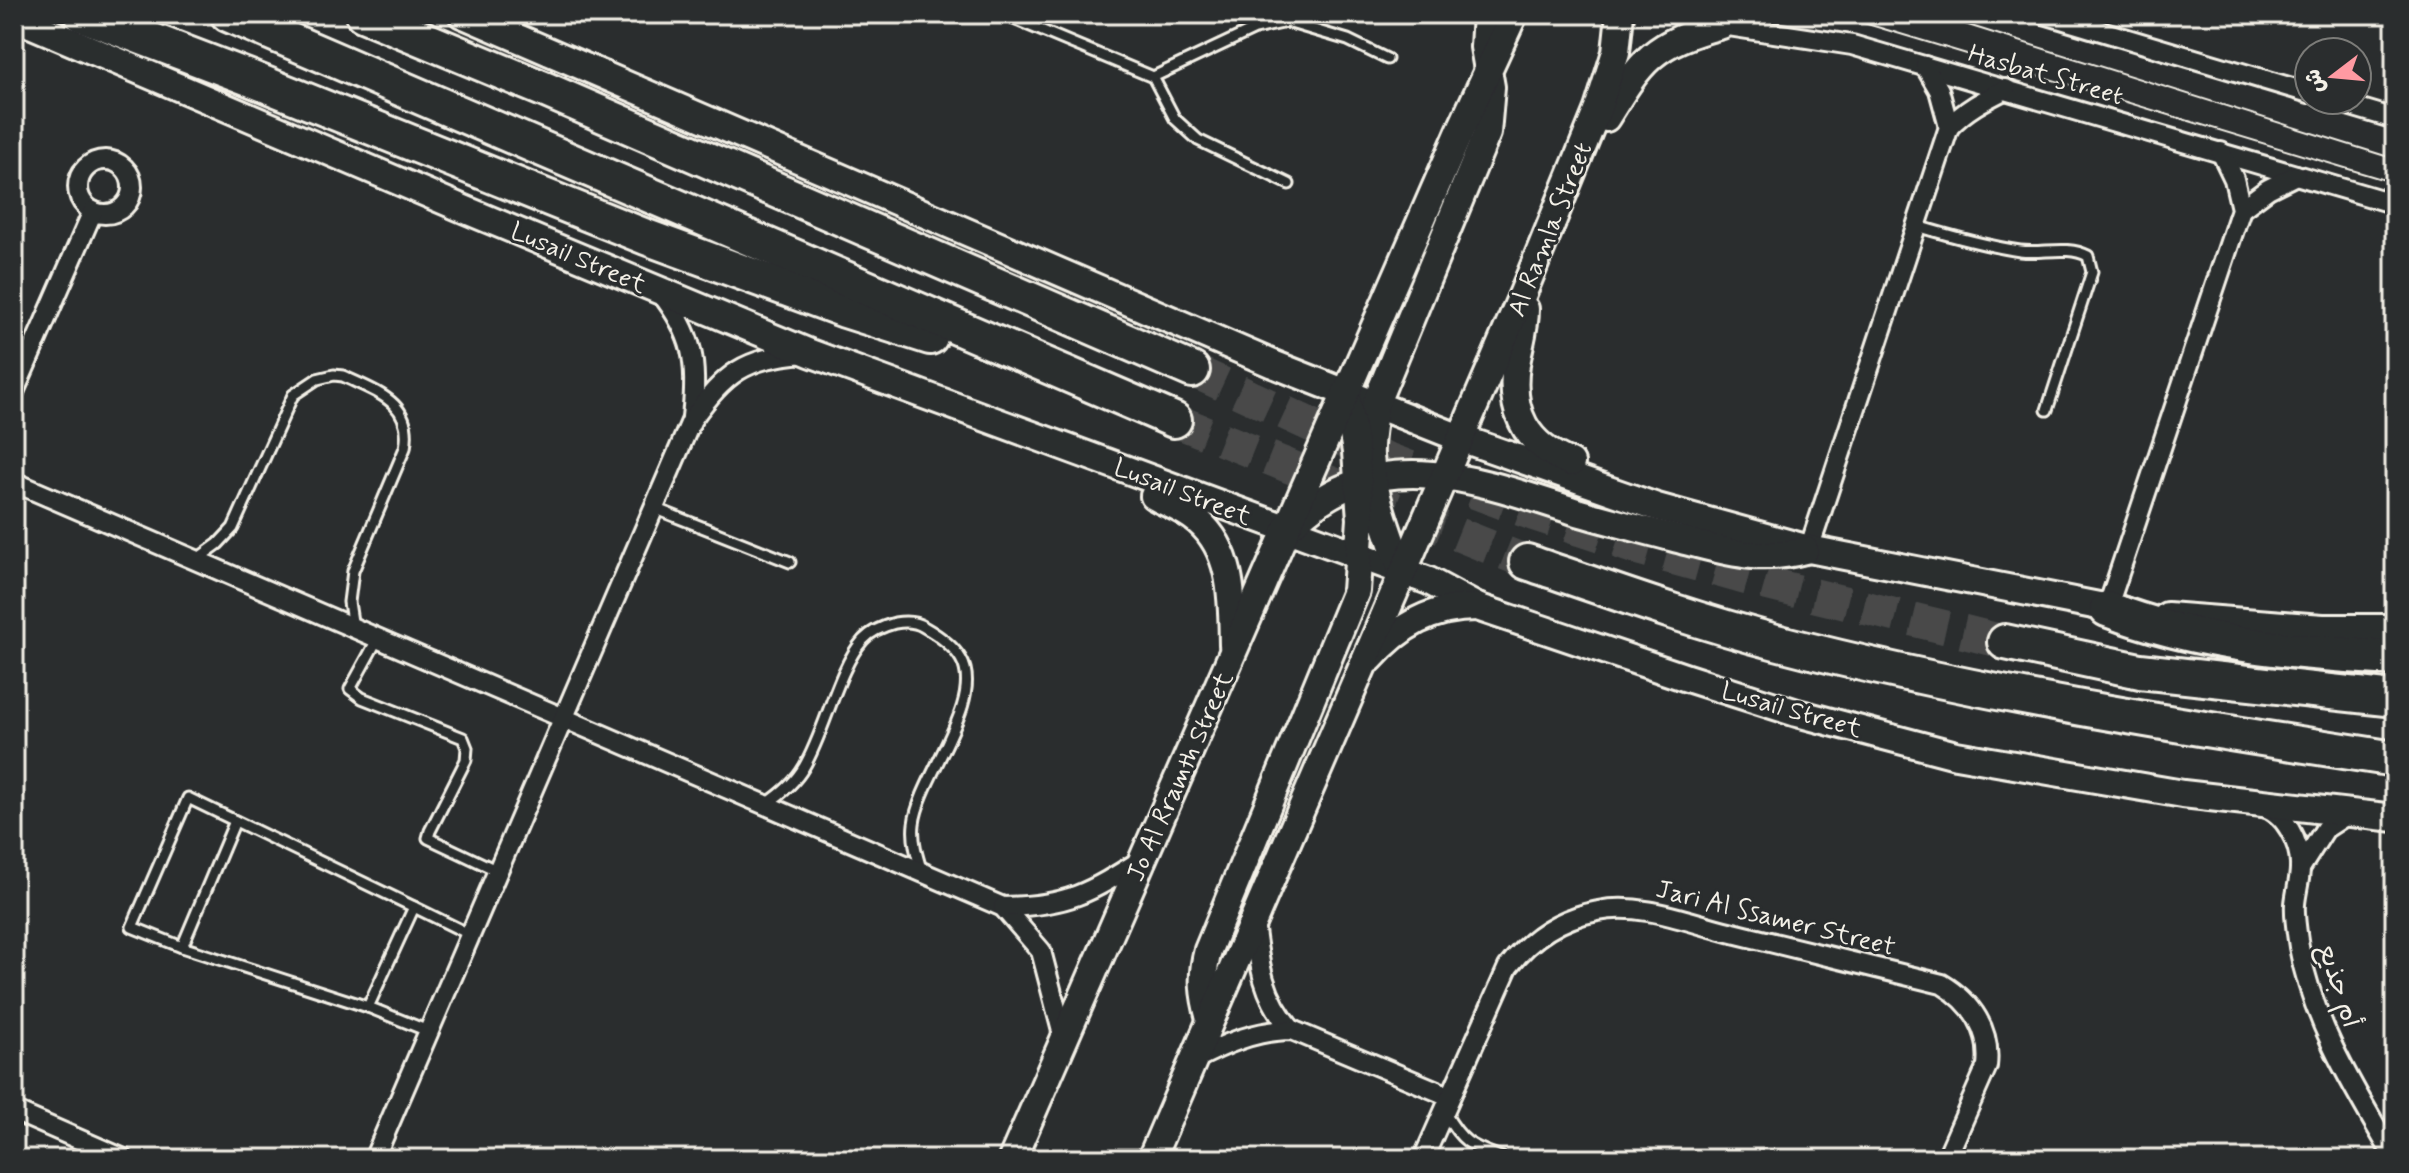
<svg xmlns="http://www.w3.org/2000/svg" width="2409" height="1173" font-family="Mynerve,'Playpen Sans Arabic',sans-serif">
<rect width="100%" height="100%" fill="#2a2d2e"/>
<filter id="ink" filterUnits="userSpaceOnUse"><feTurbulence type="fractalNoise" baseFrequency=".0125" numOctaves="2"/><feDisplacementMap in="SourceGraphic" scale="16" xChannelSelector="R" yChannelSelector="G"/><feConvolveMatrix kernelMatrix="1 2 1 2 8 2 1 2 1" color-interpolation-filters="sRGB"/></filter>
<g filter="url(#ink)">
<g fill="none" stroke-linecap="round" stroke-linejoin="round">
<g stroke="#484a4a" stroke-width="34" stroke-dasharray="34 17" stroke-linecap="butt">
<path d="M1192,370L1376,455L1534,514L1634,547L1768,584L2005,642"/>
<path d="M1174,420L1527,562"/>
</g>
<defs>
<g id="lane">
<path d="M1002,14L1153,77L1175,119L1198,140L1289,184"/>
<path d="M1153,77L1255,29L1287,22L1348,40L1387,59"/>
<path d="M1917,226C1950,236 1986,246 2020,251C2043,254 2067,245 2088,256L2092,272L2047,410"/>
<path d="M654,508L790,562"/>
<path d="M196,560L218,544L233,528L293,395L317,379L334,375L343,376C376,392 414,402 405,448L353,571L349,602L353,628"/>
<path d="M378,638L350,689L362,698L463,738L467,748L466,760L430,831L428,838L498,871"/>
<path d="M765,805C780,795 795,783 804,767C825,732 838,668 863,640C871,631 884,626 895,623C906,621 915,621 924,627C938,635 953,645 961,659C986,701 919,778 914,824C912,840 917,856 922,872"/>
<path d="M182,947L235,821"/>
<path d="M368,1007L182,947L132,927L188,798L414,907"/>
<path d="M428,1031L368,1007L414,907L471,935"/>
<path d="M1445,1113C1464,1146 1472,1146 1506,1159"/>
</g>
<g id="street">
<path d="M1678,14L1709,23L1852,45L2395,204"/>
<path d="M2044,14L2309,93"/>
<path d="M1925,66L1939,90L1949,127"/>
<path d="M2331,100L2395,119"/>
<circle cx="105" cy="187" r="27"/>
<path d="M2241,209L2268,189L2296,175"/>
<path d="M660,292C694,335 698,363 692,417"/>
<path d="M14,392L93,211"/>
<path d="M14,482L1003,907L1041,951L1064,1039"/>
<path d="M1809,549L1949,127C1966,109 1984,100 2006,89"/>
<path d="M2107,609L2241,209L2234,179L2221,152"/>
<path d="M2260,806C2285,811 2301,844 2300,868C2300,880 2296,892 2295,904C2294,917 2297,933 2299,947C2313,1022 2353,1087 2391,1152"/>
<path d="M2301,867L2325,829L2348,814"/>
<path d="M1003,907C1068,906 1089,893 1143,859"/>
<path d="M1254,922C1259,964 1263,998 1292,1030"/>
<path d="M1192,1061C1224,1044 1256,1030 1292,1030L1449,1096"/>
<path d="M14,1111L124,1159"/>
<path d="M374,1159L692,419C727,372 743,359 803,353"/>
<path d="M1423,1159L1508,967C1531,937 1560,918 1598,911C1641,902 1688,922 1729,932C1800,949 1871,967 1942,984C1972,1002 1991,1030 1987,1066L1946,1159"/>
</g>
<g id="secondary">
<path d="M462,14L1273,364L1460,438L1657,507L1809,549L2124,611"/>
<path d="M14,17L466,210L810,353L1429,581L1477,607L1687,678L1797,713L1956,755L2183,794L2395,818"/>
<path d="M1606,118C1642,59 1653,43 1722,25"/>
<path d="M1525,309C1525,328 1519,346 1516,364C1509,413 1526,445 1571,463"/>
<path d="M1154,496C1168,504 1186,510 1198,521C1234,552 1232,602 1233,645"/>
<path d="M1294,523C1375,441 1479,480 1574,511C1607,521 1641,529 1674,538C1720,550 1757,563 1805,550"/>
<path d="M1402,572C1389,534 1373,496 1370,456C1369,439 1373,421 1375,405L1487,133L1491,87L1484,47L1486,14"/>
<path d="M2167,616L2323,628H2395"/>
<path d="M1370,659C1400,625 1432,607 1477,607"/>
<path d="M1210,1019C1203,994 1201,976 1208,950L1356,591L1361,519L1356,452L1346,393"/>
<path d="M1012,1159L1461,129L1514,14"/>
<path d="M1151,1159L1523,293L1598,109L1616,52L1620,14"/>
</g>
<g id="highway">
<path d="M82,14L247,77L646,237L845,310L930,337"/>
<path d="M228,14L1174,420"/>
<path d="M363,14L546,90L1192,370"/>
<path d="M1527,562C1609,590 1692,620 1776,642C1980,695 2187,727 2395,759"/>
<path d="M2107,609C2197,644 2299,653 2395,658"/>
<path d="M2005,642L2140,671L2395,699"/>
</g>
</defs>
<use href="#lane" stroke="#f4f1e8" stroke-width="15"/>
<use href="#street" stroke="#f4f1e8" stroke-width="24"/>
<use href="#secondary" stroke="#f4f1e8" stroke-width="32"/>
<use href="#highway" stroke="#f4f1e8" stroke-width="40"/>
<use href="#lane" stroke="#2a2d2e" stroke-width="9"/>
<use href="#street" stroke="#2a2d2e" stroke-width="18"/>
<use href="#secondary" stroke="#2a2d2e" stroke-width="26"/>
<use href="#highway" stroke="#2a2d2e" stroke-width="34"/>
<g stroke="#f4f1e8" stroke-width="2">
<path d="M1834,14L2395,183"/>
<path d="M1933,14L2395,159"/>
</g>
</g>
</g>
<g text-anchor="middle" stroke-width="6" stroke-linejoin="round" paint-order="stroke">
<g font-size="26" fill="#f4f1e8" stroke="#2a2d2e">
<text transform="translate(2046 74) rotate(16)" y="9">Hasbat Street</text>
<text transform="translate(1549 229) rotate(-68)" y="9">Al Ramla Street</text>
<text transform="translate(579 257) rotate(23)" y="9">Lusail Street</text>
<text transform="translate(1183 491) rotate(21)" y="9">Lusail Street</text>
<text transform="translate(1792 709) rotate(16)" y="9">Lusail Street</text>
<text transform="translate(1179 776) rotate(-66)" y="9">Jo Al Rramth Street</text>
<text transform="translate(1776 917) rotate(14)" y="9">Jari Al Ssamer Street</text>
<text transform="translate(2340 985) rotate(72)" y="9">أم جذيع</text>
</g>
</g>
<rect width="2409" height="1173" fill="none" stroke="#2a2d2e" stroke-width="48"/>
<rect x="24" y="24" width="2361" height="1125" fill="none" stroke="#f4f1e8" stroke-width="3" filter="url(#ink)"/>
<g transform="translate(2333 76) rotate(254)"><circle r="38" fill="#2a2d2e" stroke="#7b7b78" stroke-width="2"/>
<path d="M0-6L14 30L0 20L-14 30Z" fill="#ff9aa2"/>
<text y="-12" font-size="22" font-weight="bold" text-anchor="middle" fill="#f4f1e8">ش</text>
</g>
</svg>
